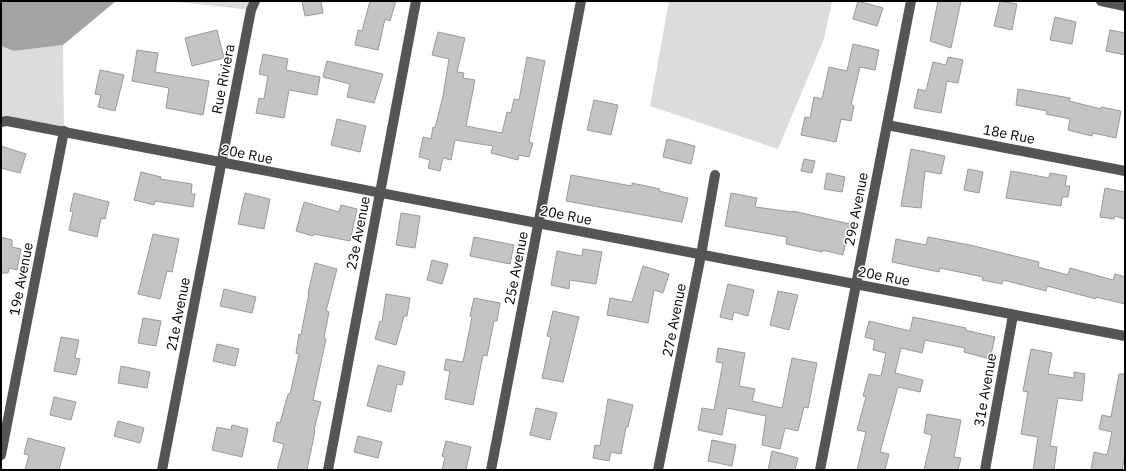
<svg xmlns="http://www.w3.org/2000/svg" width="1126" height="471" font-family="'IBM Plex Sans',sans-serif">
<rect width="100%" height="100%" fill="#fff"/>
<g fill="#dcdcdc">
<path d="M168,1H255L251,10Z"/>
<path d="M669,1H832L824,39L778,149L650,106Z"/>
<path d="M63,45L64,131L1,122V46L14,51Z"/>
</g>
<path fill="#a3a3a3" d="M1,1H116L63,45L14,51L1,46Z"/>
<g fill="#c4c4c4" stroke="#999">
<path d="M302,1H321L323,13L305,16Z"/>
<path d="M370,1H396L390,21L385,19L378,50L355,45L358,30L362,31Z"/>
<path d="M858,1L883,8L877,26L853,19Z"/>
<path d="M938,1H961L951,48L930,41Z"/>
<path d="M1000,1L1017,4L1012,30L994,26Z"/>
<path d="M1055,17L1076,22L1072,44L1050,40Z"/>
<path d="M217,30L224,58L192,66L185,38Z"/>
<path d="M1110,30L1125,33V55L1106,51Z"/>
<path d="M438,32L465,38L457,72L464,73L463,78L475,80L466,126L502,133L507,112L511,113L514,99L519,100L527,57L545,61L529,142L533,143L529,157L519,155L518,160L491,153L493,146L455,140L451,160L443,158L440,171L428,168L430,160L419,157L423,137L431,139L433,127L435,128L443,96L449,59L432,55Z"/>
<path d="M853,44L879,50L875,70L860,67L851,105L854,106L851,121L841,119L836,142L801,135L805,117L810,118L814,97L822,99L829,67L847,71Z"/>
<path d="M137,50L158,53L155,72L209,81L203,115L166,108L169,88L132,81Z"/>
<path d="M263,54L288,59L286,70L320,77L317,95L289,90L284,118L256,113L259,98L264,99L268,76L259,74Z"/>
<path d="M948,57L963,60L958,83L947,81L941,113L914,108L918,89L926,91L933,62L946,65Z"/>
<path d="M327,61L383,74L374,103L347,97L350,84L323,77Z"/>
<path d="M100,70L124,75L115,111L98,107L101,95L95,94Z"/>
<path d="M1018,89L1070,98L1069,101L1101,109V107L1121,111L1116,138L1093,133L1092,136L1068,130L1070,119L1046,114L1047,111L1016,105Z"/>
<path d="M594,100L618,105L611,135L587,130Z"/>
<path d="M337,119L366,126L360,152L331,145Z"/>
<path d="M667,139L695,146L691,164L663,157Z"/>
<path d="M1,146L26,154L20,173L1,168Z"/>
<path d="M911,149L945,156L941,174L925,171L921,208L901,206Z"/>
<path d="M804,159L815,161L812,173L801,171Z"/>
<path d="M968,169L983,172L979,193L964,190Z"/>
<path d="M1011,171L1049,178L1050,173L1067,176L1065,186H1070L1068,197H1062L1061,206L1006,198Z"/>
<path d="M141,172L161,177L160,179L192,184L191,194H195L193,207L155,201L154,205L134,200Z"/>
<path d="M827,173L845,177L842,192L824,189Z"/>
<path d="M571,175L632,186V183L660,189L659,191L688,198L682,222L566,201Z"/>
<path d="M1105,188L1125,192V219L1115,216L1114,219L1100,217Z"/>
<path d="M74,193L109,202L105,219L101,218L97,237L69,230L73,212L70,211Z"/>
<path d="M245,193L270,199L264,229L238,224Z"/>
<path d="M731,193L757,198L755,207L793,212V211L850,224L843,255L822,250V252L786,244L787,237L725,226Z"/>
<path d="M304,202L339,212L341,205L357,209L350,241L314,234L313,236L296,231Z"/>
<path d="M401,213L420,216L415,248L396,245Z"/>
<path d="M153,234L179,239L172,272L167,271L160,299L138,294Z"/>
<path d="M1,237L12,240V247L21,249L17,270L9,268L8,273H1Z"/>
<path d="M474,237L514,245L510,264L470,256Z"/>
<path d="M928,237L970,245L1039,262L1038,267L1068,275L1070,268L1113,280L1115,274L1125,277V304L1096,297V299L1047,286L1046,291L1003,280L1002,284L982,280L983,277L940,268L939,272L892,262L896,239L926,245Z"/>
<path d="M583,249L602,252L596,284L570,280L569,289L551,285L557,251L582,256Z"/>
<path d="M432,260L448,264L442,284L427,280Z"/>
<path d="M315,263L337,269L326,311L329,312L324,338L326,339L313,400L321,402L314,430L315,431L307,470H277L284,444L273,441L277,422L280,423L288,394H290L299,354L296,353L299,334L301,335L309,293H308Z"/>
<path d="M643,266L669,274L663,293L654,290L648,323L607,315L610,298L632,302Z"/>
<path d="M728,284L754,290L748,316L734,312L732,320L720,317Z"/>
<path d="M224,289L256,297L252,313L220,306Z"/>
<path d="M778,291L798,295L789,330L770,325Z"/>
<path d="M386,294L410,298L407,316H404L396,345L375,339L380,321L382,322Z"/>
<path d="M474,298L500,303L497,321H494L487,356L483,355L473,405L445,399L450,371L444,370L446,359L463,362L472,317L470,316Z"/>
<path d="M553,311L579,317L563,382L542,378L551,337L547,336Z"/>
<path d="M913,317L966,328L965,330L995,337L990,359L964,352L965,348L925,340L922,353L901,348L895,373L923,380L920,392L898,387L880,452L889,454L885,470H857L866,432L857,430L866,397L863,396L869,374L881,376L886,353L873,350L875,340L865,337L869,321L910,331Z"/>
<path d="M143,318L161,321L156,346L138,343Z"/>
<path d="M61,337L79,340L75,358L80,359L76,375L54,371Z"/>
<path d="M217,344L239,349L235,366L213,361Z"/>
<path d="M718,348L745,353L739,386L755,389L752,401L782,408L792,358L817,363L808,408L804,407L798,431L785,428L780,449L762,445L766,416L727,408L722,435L698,430L702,408L714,410L723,363L716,362Z"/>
<path d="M1031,349L1052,353L1048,374L1074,378V372L1085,374L1082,401L1058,398L1050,446L1057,447L1054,470H1033L1038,437L1021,434L1028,392L1023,391Z"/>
<path d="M378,365L405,372L402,385L397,384L391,412L367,406Z"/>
<path d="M121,366L150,372L147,388L118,383Z"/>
<path d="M1119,374H1125V455L1122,470H1091L1094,452L1107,455L1112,432L1099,429L1102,415L1111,417Z"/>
<path d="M54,397L76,402L71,420L50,415Z"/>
<path d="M608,399L633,405L628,427H626L621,454L611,452L609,461L593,458L595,445L600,446Z"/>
<path d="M536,408L557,413L550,440L530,435Z"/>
<path d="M927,414L961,420L954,457L961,458L958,470H924L932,435L924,433Z"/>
<path d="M118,421L144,428L140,443L114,436Z"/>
<path d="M232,425L248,429L242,457L212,450L217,427L231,430Z"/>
<path d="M358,436L382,442L378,458L354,452Z"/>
<path d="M28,438L65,448L59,470H25L29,455L24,454Z"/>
<path d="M712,440L736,445L732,466L708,461Z"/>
<path d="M446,441L471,447L466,470H442L445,457L442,456Z"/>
<path d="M772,451L798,458L795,470H768Z"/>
</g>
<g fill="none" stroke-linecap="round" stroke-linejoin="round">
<g stroke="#555" stroke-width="10">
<path d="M1101,1L1125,6"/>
<path d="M1,122L7,121L1125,336"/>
<path d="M887,125L1125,171"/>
<path d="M1,455L64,131"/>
<path d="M162,470L251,10L255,1"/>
<path d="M328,470L416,1"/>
<path d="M491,470L581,1"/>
<path d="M658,470L701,255L715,175"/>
<path d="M820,470L911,1"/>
<path d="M985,470L1013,315"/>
</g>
</g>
<g text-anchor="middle" stroke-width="3" stroke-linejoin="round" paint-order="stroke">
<g font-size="14" fill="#000" stroke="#fff">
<text transform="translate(223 79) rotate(-79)" y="5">Rue Riviera</text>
<text transform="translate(1009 134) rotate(11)" y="5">18e Rue</text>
<text transform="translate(247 154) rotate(11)" y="5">20e Rue</text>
<text transform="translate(856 209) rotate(-79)" y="5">29e Avenue</text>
<text transform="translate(566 215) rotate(11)" y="5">20e Rue</text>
<text transform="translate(358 233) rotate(-79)" y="5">23e Avenue</text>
<text transform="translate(516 268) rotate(-79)" y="5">25e Avenue</text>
<text transform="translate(884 276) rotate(11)" y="5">20e Rue</text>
<text transform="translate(21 279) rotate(-79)" y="5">19e Avenue</text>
<text transform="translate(178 314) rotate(-79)" y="5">21e Avenue</text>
<text transform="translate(674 320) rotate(-79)" y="5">27e Avenue</text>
<text transform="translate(985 390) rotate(-80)" y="5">31e Avenue</text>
</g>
</g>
<rect width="1126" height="471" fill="none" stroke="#000000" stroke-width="4"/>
</svg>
